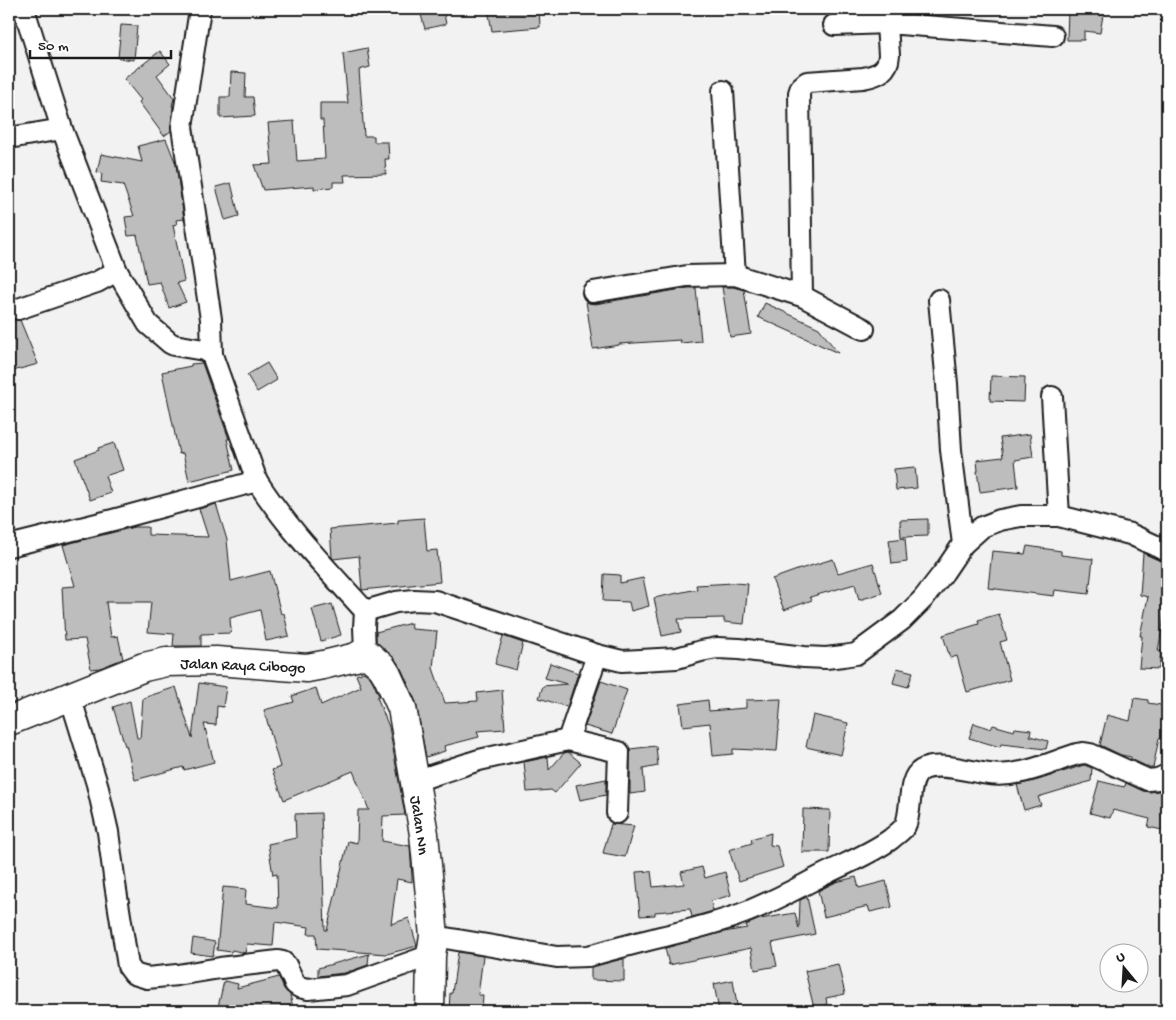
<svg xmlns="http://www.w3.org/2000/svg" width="1176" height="1020" font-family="'Gochi Hand',sans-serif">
<rect width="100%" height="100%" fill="#f2f2f2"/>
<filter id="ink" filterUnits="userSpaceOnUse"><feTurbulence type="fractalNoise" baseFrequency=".02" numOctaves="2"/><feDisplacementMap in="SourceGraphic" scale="10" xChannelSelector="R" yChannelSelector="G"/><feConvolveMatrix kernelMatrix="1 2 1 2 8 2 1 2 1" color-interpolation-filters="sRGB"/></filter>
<g filter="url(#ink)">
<g fill="#bdbdbd" stroke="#1c1c1c">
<path d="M429,9H443L446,24L425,29L420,11Z"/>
<path d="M488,9H539L540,27L492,31Z"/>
<path d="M1068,9H1085V13L1103,15L1100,33L1084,31V40H1067Z"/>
<path d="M121,25L137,26L134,60L118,58Z"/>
<path d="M367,48L370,67L359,70L364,136H374V142H388L389,159H385L386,174L344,175L345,182H333V187L314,189V186L263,190L254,165L272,164L268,123L294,121L297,161L325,159L323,120H320V103H348L343,53Z"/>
<path d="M160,51L170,64L157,75L174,98L172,106L173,107L171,131L164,136L139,102L141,100L124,79Z"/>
<path d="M231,72L246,73L245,97H253L255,116L220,118V97H230Z"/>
<path d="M166,139L176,164L184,219L176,220L177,224L173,225L184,281L177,283L186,302L169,308L160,282L147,284L137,235L128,236L125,217L134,216L123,185L101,182L102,173L97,172L101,154L142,162L138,146Z"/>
<path d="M231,183L239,216L225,220L216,187Z"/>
<path d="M722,287H733L744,290L751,334L730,337Z"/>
<path d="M688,288H696L701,341L681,343L680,340L619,344V345L593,349L586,301L589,303L595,304Z"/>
<path d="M765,303L819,328L838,353L758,317Z"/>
<path d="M9,316L15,320H20L38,364L9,372Z"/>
<path d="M202,363L229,439H227L234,470L189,481L183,453L179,454L162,372L191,366V364Z"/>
<path d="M267,363L277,380L257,392L247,375Z"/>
<path d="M991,376L1025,377L1024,402L990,401Z"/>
<path d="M1030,434L1033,457L1015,460L1018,487L980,492L977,471H978L977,460L1003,457L1000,438Z"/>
<path d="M114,443L123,470L105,476L111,493L90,500L75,459L99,450L98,448Z"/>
<path d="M915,467L917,488L896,490L894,469Z"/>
<path d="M216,504L227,540L231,581L270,571L281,614L284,613L289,636L266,641L260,610L230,618L231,633L201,634V646H173L174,634L148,632L151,602H106L111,637L118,636L123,659L100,668L91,669L85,639L65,640L62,587L75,586L63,545L134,527H148V535L208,537L199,509Z"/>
<path d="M424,518L427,551L437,550L440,582L362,590L359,556L333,559L332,557L330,529L398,523V520Z"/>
<path d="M928,519V536L901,537L900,520Z"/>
<path d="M905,538L907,562L892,564L889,540Z"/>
<path d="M1027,546L1061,551V555L1093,559L1089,594L1055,590L1054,596L988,588L992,551L1025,554Z"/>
<path d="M1143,553L1163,562L1162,570L1166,571L1162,592L1167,593V601L1158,651H1161L1159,669L1139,668L1142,636H1140L1148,597L1140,595Z"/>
<path d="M833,559L838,573L873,563L882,593L859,600L855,584L810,597L812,600L784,610L772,579L800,569Z"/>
<path d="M604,574L620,575V583L643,578L649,606L631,611L629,602L603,601Z"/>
<path d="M734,583L748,584L744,624L724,622V618L678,619L681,632L662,636L654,598L697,589L696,585Z"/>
<path d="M332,604L341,635L321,641L312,609Z"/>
<path d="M999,614L1007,640L1000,642L1010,680L967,692L957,656L950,658L943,635L979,624L978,620Z"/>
<path d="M411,623L412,629L437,631L433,668L445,703L478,701L477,693L502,690L505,729L477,731L479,737L444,746L445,751L426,757L416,702L401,668L395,659L376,641V632Z"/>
<path d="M503,636L523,643L516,670L495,664Z"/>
<path d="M550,663L578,673L567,707L539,698L543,686L567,684L545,678Z"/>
<path d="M897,668L913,672L908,687L893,683Z"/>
<path d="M364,672L370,677L373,682L379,696L377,697L389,727L405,815L383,816L382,841L410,846L412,877V882L397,879L391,924L409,918L417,946L387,954L317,949L316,934H308L309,927L275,922L273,946L247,944L245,953L232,950L231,952L217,950L223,887L246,889L245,904L278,908L277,874L273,875L268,844L296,838L295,814L321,813L325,930H327L348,841L357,843L358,810H369L353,771L284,800L272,770L280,767L264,710L294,702L292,696L316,688L321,705L361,687L356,675Z"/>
<path d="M601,681L627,690L612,734L585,726Z"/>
<path d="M199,683L226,687L223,707L217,706L216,725L204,724L214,762L184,770L183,767L135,780L126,745L125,746L113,707L130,701L137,738H140L143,698L176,687L192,738Z"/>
<path d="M1134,698L1148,700V703L1167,706V740L1159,738L1153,768H1150L1131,759V757L1121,755L1100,745L1107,715L1130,721Z"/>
<path d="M781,699L777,751L733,749V754L713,756L710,723L683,726L680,704L708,700L709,711L746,708V700Z"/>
<path d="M813,715L848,723L841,755L806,747Z"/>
<path d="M974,723L991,729L993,725L1014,731L1015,728L1031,730L1030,736L1048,741L1046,749L1001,744L1000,747L969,738Z"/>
<path d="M656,746L658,766L643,769L645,792L630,794V749Z"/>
<path d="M568,752L581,763L555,793L551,790L527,792L524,762L548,757L549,770L564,753Z"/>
<path d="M1084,765L1092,768L1091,781L1038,797L1041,805L1024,810L1017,785L1038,780Z"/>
<path d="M606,779V795L580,800L576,785Z"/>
<path d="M1099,781L1124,787V786H1125L1126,783L1143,791L1149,792L1159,791L1167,788V831L1148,827L1150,819L1113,810L1110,818L1090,813Z"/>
<path d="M803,809L830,810L829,852H802Z"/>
<path d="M611,824L634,826L625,857L603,853Z"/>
<path d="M771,833L770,845L777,846L783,867L739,881L729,850L752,843L751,839Z"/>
<path d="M702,867L705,878L725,872L731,895L711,901L713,911L692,917L690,909L655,912V915L640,916L636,872L651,871L653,887L684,884L681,872Z"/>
<path d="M856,877L859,888L886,881L892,907L870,912L868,906L824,917L818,891L836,882Z"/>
<path d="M807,897L815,934L772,943L777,966L755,970L751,948L669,965L665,948L724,932L747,928L746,925L760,919L795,913L799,929L800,900Z"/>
<path d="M193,938L215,942L213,956L191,953Z"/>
<path d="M458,952L483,956L478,995H483L482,1011H449L450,993H452Z"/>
<path d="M369,954L368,965L351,971H348V972L344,973L318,976V968Z"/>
<path d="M622,959H624V981L591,980V967Z"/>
<path d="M838,964L845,994L826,998L827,1004L814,1008L805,971Z"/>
<path d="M279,977L284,989L290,995L294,1011H221V1008L218,1007L224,981L238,984L237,988Z"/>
<path d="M733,980L738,1011H719L714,984Z"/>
</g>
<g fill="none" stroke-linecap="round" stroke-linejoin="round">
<defs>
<g id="street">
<path d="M24,9L62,129L117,271L148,324L170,343L174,345L204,350L212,355L257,481C287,528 327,569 365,611L364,627L365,652"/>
<path d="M200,9L182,127L211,319L212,355"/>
<path d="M834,25L887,23L1053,36"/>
<path d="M723,91L735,275"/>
<path d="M9,138L62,129"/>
<path d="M593,292L687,276L735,275L802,296L864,329"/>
<path d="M802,296L799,93L801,87L807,82L863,78C878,75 888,71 889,55L886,9"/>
<path d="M939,300L947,384L951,450L963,544"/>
<path d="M18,309L97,282L117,271"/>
<path d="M1052,397L1059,516"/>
<path d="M9,546L113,520L257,481"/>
<path d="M365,611L396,602L414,600L435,601L597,655L622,661L677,658L701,651L717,648L739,649L804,657L826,658L843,656L856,654L902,620L923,599L944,572L963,544L982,527L1000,520L1021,516H1059L1130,534L1167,551"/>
<path d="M70,696L97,784L108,832L115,884L128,966L134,974L147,978L177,975L220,968L278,961L283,962L286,965L295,984L299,987L308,989L347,985L431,955"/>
<path d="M568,740L619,752L617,813"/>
<path d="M415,781L479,760L568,740L597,655"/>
<path d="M434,936L557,957L588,956C614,949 639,942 665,936C693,929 722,922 749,911C776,900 801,886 827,873C849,862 872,853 891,839C895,835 902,831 905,826C913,811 906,779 922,770C937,761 972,772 989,774C1020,778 1049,763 1077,754L1084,753L1090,754L1148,780L1158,779L1167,775"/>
</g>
<path id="secondary" d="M9,721L144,667L166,662L216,661L307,668L323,665L356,657L365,652L382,667L387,675L402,708L424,834L434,936L431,955L430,1011"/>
</defs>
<use href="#street" stroke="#1c1c1c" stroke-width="24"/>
<use href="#secondary" stroke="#1c1c1c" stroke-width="31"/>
<use href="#street" stroke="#fff" stroke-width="20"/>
<use href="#secondary" stroke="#fff" stroke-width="28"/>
</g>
</g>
<g text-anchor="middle" stroke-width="5" stroke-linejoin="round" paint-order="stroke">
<g font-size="16" fill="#1c1c1c" stroke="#fff">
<text transform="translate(243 664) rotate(2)" y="6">Jalan Raya Cibogo</text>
<text transform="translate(421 825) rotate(82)" y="6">Jalan Nn</text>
</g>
</g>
<rect width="1176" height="1020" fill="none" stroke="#fff" stroke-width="30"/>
<rect x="15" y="15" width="1146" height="990" fill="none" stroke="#1c1c1c" stroke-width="2" filter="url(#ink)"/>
<g transform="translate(1124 968) rotate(342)"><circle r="24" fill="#ffffff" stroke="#a4a4a4"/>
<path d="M0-4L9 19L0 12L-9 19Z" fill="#1c1c1c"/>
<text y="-8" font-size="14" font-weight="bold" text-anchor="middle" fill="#1c1c1c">U</text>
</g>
<path d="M30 50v8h141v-8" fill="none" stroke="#1c1c1c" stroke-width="2.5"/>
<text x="38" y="50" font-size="15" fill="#1c1c1c" stroke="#ffffff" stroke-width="4" paint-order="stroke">50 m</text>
</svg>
